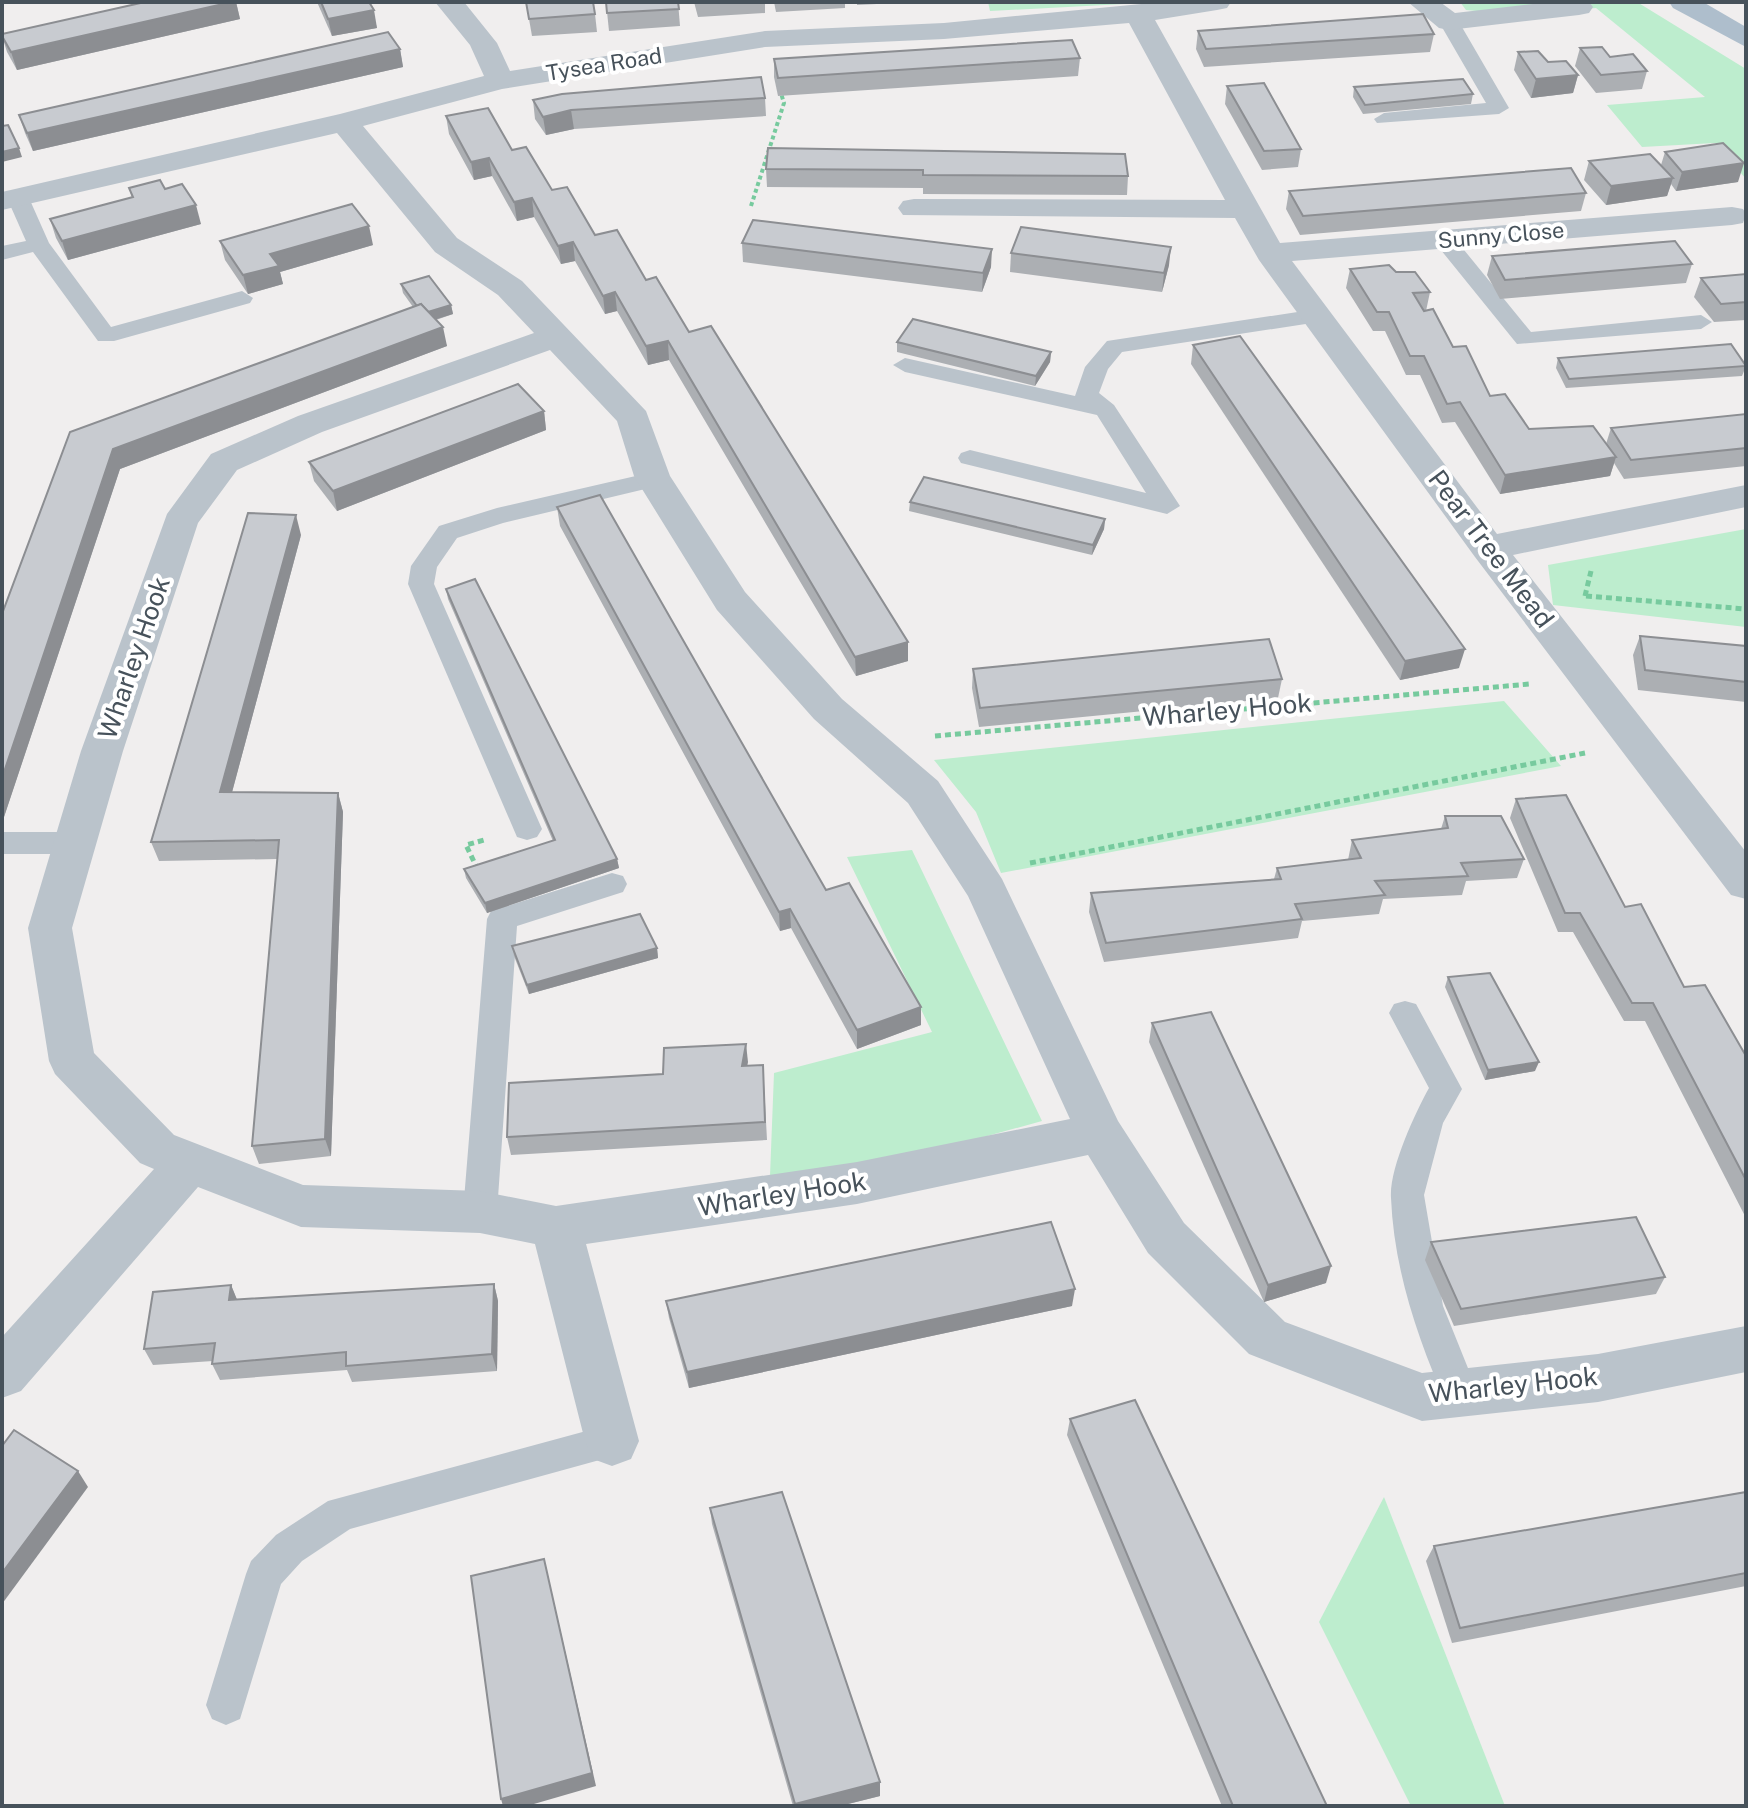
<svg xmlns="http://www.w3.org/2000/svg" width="1748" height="1808" font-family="'Public Sans',sans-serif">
<rect width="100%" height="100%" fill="#f0eeee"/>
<g fill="#bdedce">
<path d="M988,2H1161L990,11Z"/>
<path d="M1460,2H1637L1746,69V179L1715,143L1642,147L1607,105L1705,97L1596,8L1522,15L1466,10Z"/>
<path d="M1746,529V627L1553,605L1548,565Z"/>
<path d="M1504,701L1561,766L1001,873L976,812L934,760Z"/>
<path d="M912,850L1042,1121L893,1162L770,1176L774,1073L932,1032L847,857Z"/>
<path d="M1384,1497L1505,1806H1411L1319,1622Z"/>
</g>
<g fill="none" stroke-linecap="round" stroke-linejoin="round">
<path stroke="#77ca9e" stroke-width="4" stroke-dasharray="4 3" stroke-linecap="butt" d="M751,206L784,103L780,90"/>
<g stroke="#77ca9e" stroke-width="5" stroke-dasharray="6 4" stroke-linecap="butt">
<path d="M1585,596L1591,571"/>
<path d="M1586,596L1746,609"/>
<path d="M935,736L1530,684"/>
<path d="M1030,863L1585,753"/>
<path d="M478,870L466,845L484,840"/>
</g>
<g fill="#bac3cb" fill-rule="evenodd">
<path d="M1449,16L1459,22L1509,108L1499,114L1377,123L1374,119L1384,113L1486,103L1439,22Z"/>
<path d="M18,192L29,198L49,243L111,327L242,291L253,298L250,303L114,341H98L33,252L2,260V246L26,241L7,198Z"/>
<path d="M1443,232L1451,234L1531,332L1701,315L1712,322L1701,329L1517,344L1432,239Z"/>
<path d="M1317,309L1328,316L1325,321L1122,352L1108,369L1099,393L1114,405L1180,506L1167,514L961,463L958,458L961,453L970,450L1146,493L1097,415L905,372L893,365L905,358L1075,396L1085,367L1107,341Z"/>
<path d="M653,472L665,480L662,485L503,523L457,538L437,567L434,584L542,829L537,837L527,840L517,837L408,584L411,566L439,526L497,508Z"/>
<path d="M2,832H75L85,835L90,843L85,851L75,854H2Z"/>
<path d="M612,873L623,876L627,884L623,892L517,926L497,1212L492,1222L480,1226L468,1222L463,1212L487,919L491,911Z"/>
<path d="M1405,1001L1416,1004L1462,1089L1443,1123L1424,1195L1443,1306L1478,1393L1473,1405L1460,1409L1447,1405C1418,1340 1394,1270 1391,1198C1389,1169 1415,1113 1429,1088L1389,1013L1394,1004Z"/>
<path d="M612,1424L625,1429L630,1441L625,1453L350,1529L302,1561L281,1584L240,1719L226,1725L212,1719L206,1705L246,1574L251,1561L276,1535L328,1501Z"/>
</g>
<g fill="#bac3cb" fill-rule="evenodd">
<path d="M435,2H464L497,43L510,71L765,31L944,23L1162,2H1231L1227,8L1217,10L1155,20L1280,243L1732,207L1743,209L1746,214L1743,223L1732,225L1292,261L1497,534L1746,485V507L1513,555L1746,852V899L1731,895L1475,557L1259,260L1235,218L903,215L898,208L903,201L914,199L1225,200L1129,23L944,39L765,47L502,89L363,126L457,238L522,281L646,411L670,476L745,592L842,699L938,781L1002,879L1118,1121L1184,1223L1285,1322L1422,1373L1598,1354L1746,1326V1372L1598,1402L1422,1421L1249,1354L1148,1253L1088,1155L857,1204L586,1244L639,1441L631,1459L612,1466L593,1459L585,1441L535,1244L480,1233L301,1227L198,1187L21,1391L2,1398V1337L154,1169L140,1163L55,1074L49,1061L28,928L81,751L167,514L211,454L298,416L534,333L498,295L435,252L337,133L2,210V192L340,114L484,76L470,45ZM550,350L617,421L634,476L717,610L814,719L908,803L968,896L1070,1119L857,1162L556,1206L480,1191L303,1185L174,1135L94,1053L72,928L123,751L198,523L237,470L322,432Z"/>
<path d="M1408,2H1440L1455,13L1550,2H1589L1593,7L1589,13L1579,15L1449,30L1439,28Z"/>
</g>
<path fill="#aebecc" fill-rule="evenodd" d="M1669,2H1703L1746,27V47L1673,8Z"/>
</g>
<g fill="#acafb3">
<path d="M145,2H236L240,19L17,70L7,52L2,36Z"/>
<path d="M317,2H369L377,28L332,36Z"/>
<path d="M526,2L595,14L597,32L532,36Z"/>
<path d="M606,2H678L680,26L609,31Z"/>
<path d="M694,2H765V13L698,17Z"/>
<path d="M774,2H845V8L776,12Z"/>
<path d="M857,2H916L857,5Z"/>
<path d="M1198,31L1434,34L1430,52L1204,67L1196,49Z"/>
<path d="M1580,48L1610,57L1647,71L1642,89L1596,93L1575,66Z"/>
<path d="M400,49L403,67L33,151L25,133L19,115Z"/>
<path d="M1518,52L1548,62L1578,75L1573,93L1531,98L1514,70Z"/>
<path d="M1080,58L1078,76L778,96L774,77V59Z"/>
<path d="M1227,86L1301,149L1298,167L1262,170L1225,104Z"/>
<path d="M1354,87L1473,94L1471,104L1363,114L1353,97Z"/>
<path d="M765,98L766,116L574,129L546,135L535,119L533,100Z"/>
<path d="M446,116L512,150L595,235L646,280L689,332L908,661L856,676L669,360L648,365L617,311L605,314L575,261L561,264L534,217L517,221L492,176L474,180L449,134Z"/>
<path d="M768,148L1128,176L1127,195L923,194V188L767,187L766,169Z"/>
<path d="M1665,152L1738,182L1676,191L1671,184L1667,196L1606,205L1584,180L1589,161L1661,165Z"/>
<path d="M129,188L165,189L201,224L68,260L56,238L50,219L132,198Z"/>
<path d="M1289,191L1586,193L1581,211L1300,235L1286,209Z"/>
<path d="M220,241L373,245L280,272L283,284L248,294L225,260Z"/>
<path d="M742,243L991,267L982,292L743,262Z"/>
<path d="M1011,253L1169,265L1162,292L1010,272Z"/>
<path d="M1492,256L1692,264L1686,283L1500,299L1487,275Z"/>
<path d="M1350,269L1396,272L1430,292L1426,311L1490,396L1529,429L1606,444L1611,428L1746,414V466L1624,479L1614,463L1610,476L1500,494L1455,422L1442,423L1420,375H1406L1385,331H1373L1346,288Z"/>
<path d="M1746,274V320L1714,322L1694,297L1701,278Z"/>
<path d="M401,284L451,305L453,314L436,320L447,346L120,469L2,823V614L70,432L413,307L403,293Z"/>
<path d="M897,342L1051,352L1050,362L1035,386L897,352Z"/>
<path d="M1193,345L1459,668L1400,680L1191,364Z"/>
<path d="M1558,358L1746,366L1742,376L1566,388L1556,368Z"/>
<path d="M544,411L546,430L337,511L314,481L309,462Z"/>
<path d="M910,502L1105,519L1104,529L1092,555L909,511Z"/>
<path d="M557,507L826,890L921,1025L857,1049L791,928L780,931L560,526Z"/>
<path d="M301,535L232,792L338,793L343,812L331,1156L259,1164L252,1146L277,859L159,861L151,842Z"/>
<path d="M446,589L617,859L619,868L487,913L466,878L464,869L553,841L448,599Z"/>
<path d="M1640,636L1746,646V702L1638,690L1633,655Z"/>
<path d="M973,669L1282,679L1278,698L979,727L972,688Z"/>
<path d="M1516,799L1625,907L1684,987L1746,1056V1218L1645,1021H1624L1573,932H1558L1510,818Z"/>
<path d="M1445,816L1524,859L1517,878L1466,881L1462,895L1383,899L1379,914L1302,921L1298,938L1104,962L1089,912L1091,893L1274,879L1277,868L1348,860L1352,840L1441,829Z"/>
<path d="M512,946L657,948L658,958L529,994L514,956Z"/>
<path d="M1448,977L1535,1071L1485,1080L1445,987Z"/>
<path d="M1152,1023L1326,1283L1264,1302L1149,1042Z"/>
<path d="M746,1044L747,1066L763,1065L767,1140L511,1155L507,1137L663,1074Z"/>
<path d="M1431,1242L1665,1277L1656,1294L1454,1326L1425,1260Z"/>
<path d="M494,1284L498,1301L497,1371L352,1382L347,1370L220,1380L212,1364L213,1361L153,1365L144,1349L231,1285L237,1300Z"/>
<path d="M666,1301L1072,1306L689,1388L669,1318Z"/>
<path d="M1070,1419L1327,1806H1222L1067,1435Z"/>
<path d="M1746,1492V1586L1452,1643L1426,1561L1434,1546Z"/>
<path d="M710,1508L880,1796L840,1806H793L712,1524Z"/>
</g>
<g fill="#8c8e92">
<path d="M232,2H236L240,19L17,70L11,52Z"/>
<path d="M374,10L377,28L332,36L328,19Z"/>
<path d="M400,49L403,67L33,151L27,133Z"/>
<path d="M1578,75L1573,93L1531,98L1536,79Z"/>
<path d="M571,110L574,129L546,135L543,117Z"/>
<path d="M19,148L22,157L2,162V152Z"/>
<path d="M489,158L492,176L474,180L471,162Z"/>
<path d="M1744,163L1738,182L1676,191L1682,172Z"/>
<path d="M1673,178L1667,196L1606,205L1611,186Z"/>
<path d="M532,198L534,217L517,221L514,202Z"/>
<path d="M196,205L201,224L68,260L62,241Z"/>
<path d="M369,226L373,245L280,272L283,284L248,294L243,275L270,254Z"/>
<path d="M573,242L575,261L561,264L558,246Z"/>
<path d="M1171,247L1169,265L1162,292L1164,273Z"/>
<path d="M992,249L991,267L982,292L983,273Z"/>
<path d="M615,292L617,311L605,314L603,296Z"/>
<path d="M451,305L453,314L424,323L423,313Z"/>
<path d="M443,327L447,346L120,469L2,823V778L113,449Z"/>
<path d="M668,341L669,360L648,365L646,346Z"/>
<path d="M1051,352L1050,362L1035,386L1036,376Z"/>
<path d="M544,411L546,430L337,511L333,491Z"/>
<path d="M1616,457L1610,476L1500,494L1505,475Z"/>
<path d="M296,515L301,535L227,811L220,792Z"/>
<path d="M1105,519L1104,529L1092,555L1093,545Z"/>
<path d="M908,642V661L856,676L855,657Z"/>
<path d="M1465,649L1459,668L1400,680L1405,661Z"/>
<path d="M338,793L343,812L331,1156L325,1139Z"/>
<path d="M617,859L619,868L487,913L485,903Z"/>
<path d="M790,909L791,928L780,931L779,912Z"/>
<path d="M657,948L658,958L529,994L527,985Z"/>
<path d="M921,1007V1025L857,1049V1030Z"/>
<path d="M746,1044L748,1062L744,1084L742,1066Z"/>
<path d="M1539,1062L1535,1071L1485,1080L1488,1070Z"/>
<path d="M1331,1266L1326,1283L1264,1302L1268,1285Z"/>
<path d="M494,1284L498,1301L497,1371L492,1354Z"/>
<path d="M231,1285L238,1302L229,1300Z"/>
<path d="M1075,1289L1072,1306L689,1388L687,1372Z"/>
<path d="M78,1471L88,1487L2,1604V1573Z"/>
<path d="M544,1559L596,1786L527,1806H503L501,1799Z"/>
<path d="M880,1782V1796L840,1806H795V1804Z"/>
</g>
<g fill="#c8cbd0" stroke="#8c8e92" stroke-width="2">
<path d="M145,2H232L11,52L2,36V34Z"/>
<path d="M321,2H369L374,10L328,19Z"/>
<path d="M526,2H593L595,14L529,19Z"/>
<path d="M606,2H678L679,9L607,13Z"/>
<path d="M1423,14L1434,34L1206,49L1198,31Z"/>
<path d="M388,32L400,49L27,133L19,115Z"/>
<path d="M1072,40L1080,58L778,78L774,59Z"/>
<path d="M1602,47L1610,57L1633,54L1647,71L1601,75L1580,48Z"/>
<path d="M1538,51L1548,62L1566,61L1578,75L1536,79L1518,52Z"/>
<path d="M761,77L765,98L571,110L543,117L533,100L562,94Z"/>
<path d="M1463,79L1473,94L1365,105L1354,87Z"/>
<path d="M1264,83L1301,149L1264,151L1227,86Z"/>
<path d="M488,108L512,150L526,147L552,190L567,187L595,235L617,230L646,280L656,277L689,332L711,326L908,642L855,657L668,341L646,346L615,292L603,296L573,242L558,246L532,198L514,202L489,158L471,162L446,116Z"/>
<path d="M8,125L19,148L2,152V126Z"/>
<path d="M1723,143L1744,163L1682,172L1665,152Z"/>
<path d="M768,148L1125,154L1128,176L923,175V170L766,169Z"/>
<path d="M1650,154L1673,178L1611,186L1589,161Z"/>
<path d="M1571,168L1586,193L1303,216L1289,191Z"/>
<path d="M160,180L165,189L182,184L196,205L62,241L50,219L133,197L129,188Z"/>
<path d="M352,204L369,226L270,254L279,266L243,275L220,241Z"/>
<path d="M753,220L992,249L983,273L742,243Z"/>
<path d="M1021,227L1171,247L1164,273L1011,253Z"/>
<path d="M1675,241L1692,264L1505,280L1492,256Z"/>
<path d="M1389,265L1396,272H1415L1430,292L1413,293L1424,311L1433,309L1453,347L1466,346L1490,396L1505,394L1529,429L1593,426L1616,457L1505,475L1460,402L1447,404L1424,356H1410L1389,312H1377L1350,269Z"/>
<path d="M1746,274V302L1721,304L1701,278Z"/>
<path d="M429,276L451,305L428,312L421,304L417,306L401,284Z"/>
<path d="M421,304L443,327L113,449L2,778V614L70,432Z"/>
<path d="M913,319L1051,352L1036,376L897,342Z"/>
<path d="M1240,336L1465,649L1405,661L1193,345Z"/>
<path d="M1731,344L1746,366L1569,379L1558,358Z"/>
<path d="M518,384L544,411L333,491L309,462Z"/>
<path d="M1746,414V448L1631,460L1611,428Z"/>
<path d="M924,477L1105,519L1093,545L910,502Z"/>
<path d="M600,495L826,890L849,883L921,1007L857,1030L790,909L779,912L557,507Z"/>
<path d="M248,513L296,515L220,792L338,793L325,1139L252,1146L279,840L151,842Z"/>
<path d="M475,579L617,859L485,903L464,869L555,840L446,589Z"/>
<path d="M1640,636L1746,646V682L1645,670Z"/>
<path d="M1269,639L1282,679L980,708L973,669Z"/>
<path d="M1566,795L1625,907L1641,904L1684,987L1705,985L1746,1056V1180L1653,1003H1632L1580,913H1565L1516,799Z"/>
<path d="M1445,816H1501L1524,859L1461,863L1468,876L1375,881L1385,895L1295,904L1302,919L1106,943L1091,893L1281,879L1277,868L1361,858L1352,840L1448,828Z"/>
<path d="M640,914L657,948L527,985L512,946Z"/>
<path d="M1490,973L1539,1062L1488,1070L1448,977Z"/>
<path d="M1211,1012L1331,1266L1268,1285L1152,1023Z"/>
<path d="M746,1044L742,1066L763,1065L765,1122L507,1137L509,1083L663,1074L664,1048Z"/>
<path d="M1636,1217L1665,1277L1461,1309L1431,1242Z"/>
<path d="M1051,1222L1075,1289L687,1372L666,1301Z"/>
<path d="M494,1284L492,1354L346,1366V1352L212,1364L215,1343L144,1349L153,1292L231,1285L229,1300Z"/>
<path d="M1135,1400L1327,1806H1233L1070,1419Z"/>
<path d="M14,1430L78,1471L2,1573V1446Z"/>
<path d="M782,1492L880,1782L795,1804L710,1508Z"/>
<path d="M1746,1492V1573L1460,1628L1434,1546Z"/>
<path d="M544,1559L592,1773L501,1799L471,1576Z"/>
</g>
<g text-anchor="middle" stroke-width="8" stroke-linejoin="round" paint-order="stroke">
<g font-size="22" fill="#47525b" stroke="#fff">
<text transform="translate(604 64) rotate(-9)" y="8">Tysea Road</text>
<text transform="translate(1501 235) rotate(-5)" y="8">Sunny Close</text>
</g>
<g font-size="26" fill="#47525b" stroke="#fff">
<text transform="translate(1491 549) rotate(53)" y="9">Pear Tree Mead</text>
<text transform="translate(134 658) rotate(-71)" y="9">Wharley Hook</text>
<text transform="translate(1227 710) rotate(-5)" y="9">Wharley Hook</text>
<text transform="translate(782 1194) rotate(-9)" y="9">Wharley Hook</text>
<text transform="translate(1513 1385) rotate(-6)" y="9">Wharley Hook</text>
</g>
</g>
<rect width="1748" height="1808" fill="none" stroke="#47525b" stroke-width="8"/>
</svg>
